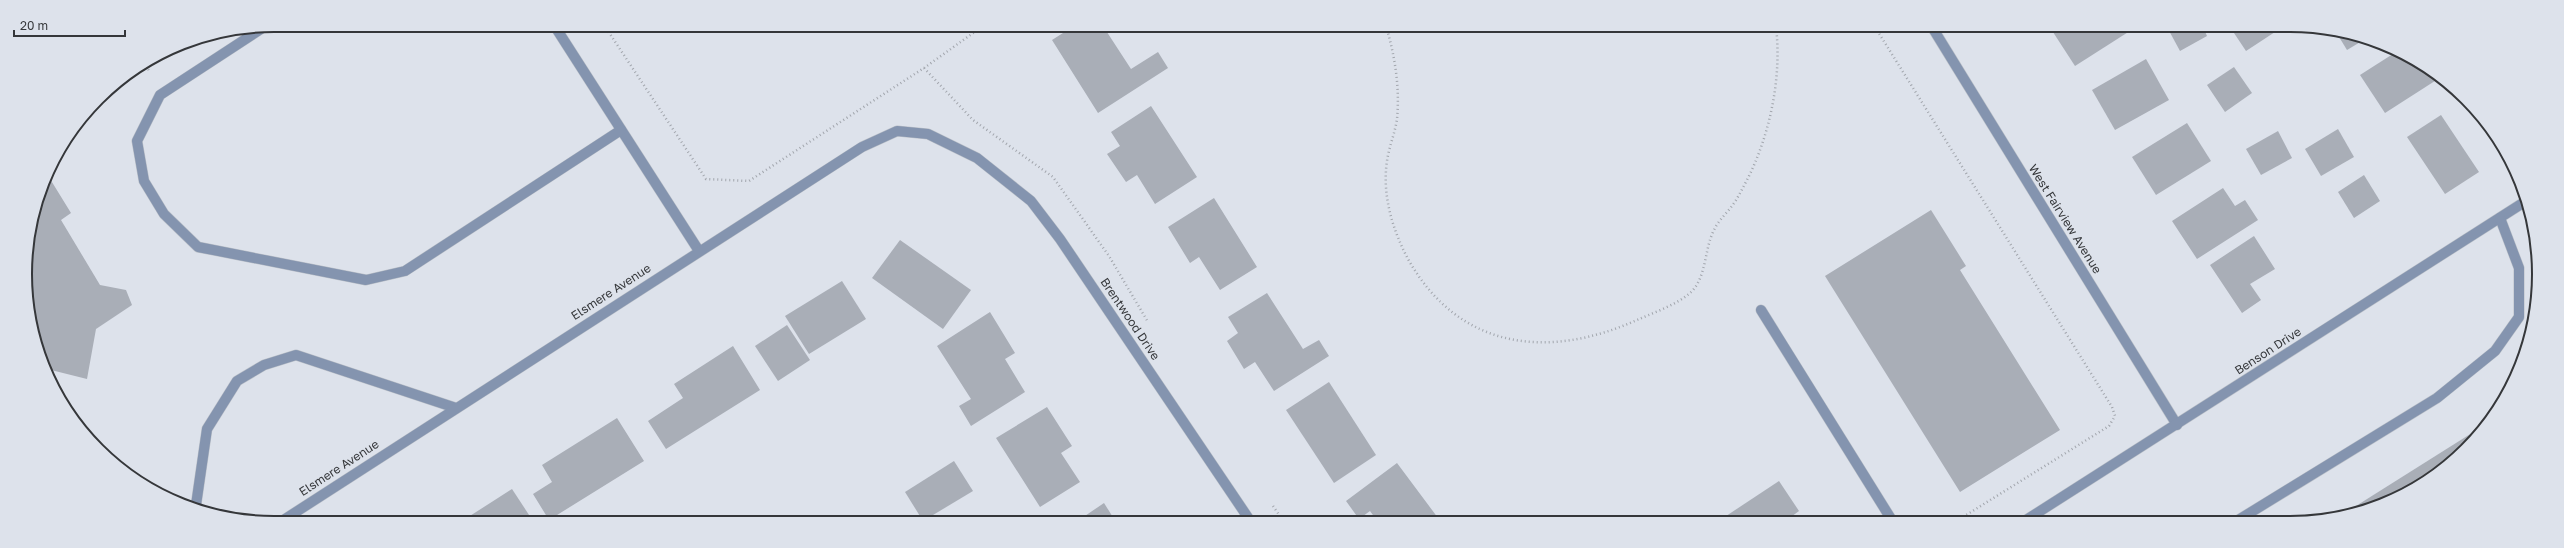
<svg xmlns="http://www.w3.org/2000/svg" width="2564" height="548" font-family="'Golos Text',sans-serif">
<rect width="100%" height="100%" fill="#dde2eb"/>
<g fill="#a9aeb7">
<path d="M904,26H924L923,29Z"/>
<path d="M1074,26H1103L1131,69L1158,52L1168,68L1098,113L1052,40Z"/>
<path d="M2055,27H2132L2133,29L2075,66L2051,29Z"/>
<path d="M2167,27H2203L2207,36L2180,51Z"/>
<path d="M2230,27H2272L2275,32L2246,51Z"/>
<path d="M2336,32L2354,38L2362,41L2347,50Z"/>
<path d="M2396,52L2414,58L2438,79L2385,113L2360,75Z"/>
<path d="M2146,59L2169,100L2115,130L2092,90Z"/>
<path d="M2234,67L2252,93L2225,112L2207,85Z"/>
<path d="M1151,106L1197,177L1155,204L1137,175L1126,182L1107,154L1120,146L1111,132Z"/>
<path d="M2441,115L2479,172L2445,194L2407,137Z"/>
<path d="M2187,123L2211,161L2156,195L2132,157Z"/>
<path d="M2338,129L2354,157L2321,176L2305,149Z"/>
<path d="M2278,131L2292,158L2261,175L2246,149Z"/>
<path d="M47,174L71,213L61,220L100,285L126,290L132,305L96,329L87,379L47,369L38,354L26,258L44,179Z"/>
<path d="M2364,175L2380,201L2354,218L2338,192Z"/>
<path d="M2223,188L2235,206L2245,200L2258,220L2197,259L2172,221Z"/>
<path d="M1214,198L1257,267L1220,290L1199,257L1190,263L1168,227Z"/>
<path d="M1931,210L1966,266L1960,270L2060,430L1960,492L1825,276Z"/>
<path d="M2254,236L2275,269L2250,284L2261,300L2242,313L2210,265Z"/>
<path d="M900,240L971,290L943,329L872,278Z"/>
<path d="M842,281L866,319L809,354L785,316Z"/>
<path d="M1267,293L1303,349L1319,340L1329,356L1274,391L1255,362L1244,369L1227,341L1238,333L1228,317Z"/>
<path d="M990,312L1015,353L1005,359L1025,392L971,426L959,406L971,399L937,346Z"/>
<path d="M787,325L810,360L778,381L755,346Z"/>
<path d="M733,346L760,390L666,449L648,421L683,398L674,384Z"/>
<path d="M1329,382L1376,455L1334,483L1286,410Z"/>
<path d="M1047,407L1072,446L1061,453L1080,482L1040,507L996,438Z"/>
<path d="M617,418L644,461L549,520L533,494L552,482L542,465Z"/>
<path d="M2483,426L2466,450L2400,497L2348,511Z"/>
<path d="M954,461L973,491L923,521L905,492Z"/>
<path d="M1397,463L1441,522H1378L1370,511L1359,519L1346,501Z"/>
<path d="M1779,481L1799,511L1784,522H1717Z"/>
<path d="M512,489L533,521H462Z"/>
<path d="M1104,503L1116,522H1076Z"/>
<path d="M754,516L794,520V521H753Z"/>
</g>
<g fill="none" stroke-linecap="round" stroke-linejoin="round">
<defs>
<g id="minor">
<path d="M554,25L699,251"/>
<path d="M264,27L160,95L137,141L144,181L164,214L198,247L366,280L405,271L621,130"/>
<path d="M1932,27L2177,425"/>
<path d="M1761,310L1893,522"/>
<path d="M196,505L207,429L237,381L264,365L296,355L456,408"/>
<path d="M282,521L862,147L897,131L928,134L977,158L1031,201L1060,239L1251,522"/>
<path d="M2023,522L2526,201"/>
<path d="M2235,522L2437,398L2495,351L2519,317V268L2500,218"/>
</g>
</defs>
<use href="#minor" stroke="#bbc0c8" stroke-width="11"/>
<g stroke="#a2a6ad" stroke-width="2.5" stroke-dasharray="1 3" stroke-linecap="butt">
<path d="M604,25L706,179L749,181L924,68L983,26"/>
<path d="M1386,26C1395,56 1400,88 1397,119C1395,133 1389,147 1387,161C1382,194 1392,229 1408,259C1459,350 1548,360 1637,320C1655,312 1676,305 1690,293C1707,278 1704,249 1714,230C1718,221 1726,214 1732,206C1738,198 1742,189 1747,180C1770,135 1782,77 1776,27"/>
<path d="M1818,27L1862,31L1870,27"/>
<path d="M1875,27L2112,407L2115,416L2109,426L1955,522"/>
<path d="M146,66L150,72"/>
<path d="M924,68L973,120L1053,177L1109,256L1148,322"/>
<path d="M1273,506L1284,522"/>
</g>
<use href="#minor" stroke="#8494af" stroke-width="10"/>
</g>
<g text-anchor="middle" stroke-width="3" stroke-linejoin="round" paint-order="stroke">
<g font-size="12" fill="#35373a" stroke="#dde2eb">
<text transform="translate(2065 219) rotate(58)" y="4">West Fairview Avenue</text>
<text transform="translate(611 292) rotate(-33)" y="4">Elsmere Avenue</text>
<text transform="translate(1130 319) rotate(56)" y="4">Brentwood Drive</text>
<text transform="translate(2268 351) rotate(-33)" y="4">Benson Drive</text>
<text transform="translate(339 468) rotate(-33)" y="4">Elsmere Avenue</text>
</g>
</g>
<path d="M0 0H2564V548H0ZM274 32H2290A242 242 0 0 1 2532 274V274A242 242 0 0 1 2290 516H274A242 242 0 0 1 32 274V274A242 242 0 0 1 274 32Z" fill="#dde2eb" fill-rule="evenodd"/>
<path fill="none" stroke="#35373a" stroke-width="2" d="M274 32H2290A242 242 0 0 1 2532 274V274A242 242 0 0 1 2290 516H274A242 242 0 0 1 32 274V274A242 242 0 0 1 274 32Z"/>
<path d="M14 30v6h111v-6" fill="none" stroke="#35373a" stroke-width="2"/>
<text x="20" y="30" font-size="12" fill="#35373a" stroke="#dde2eb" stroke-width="3" paint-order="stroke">20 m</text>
</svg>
